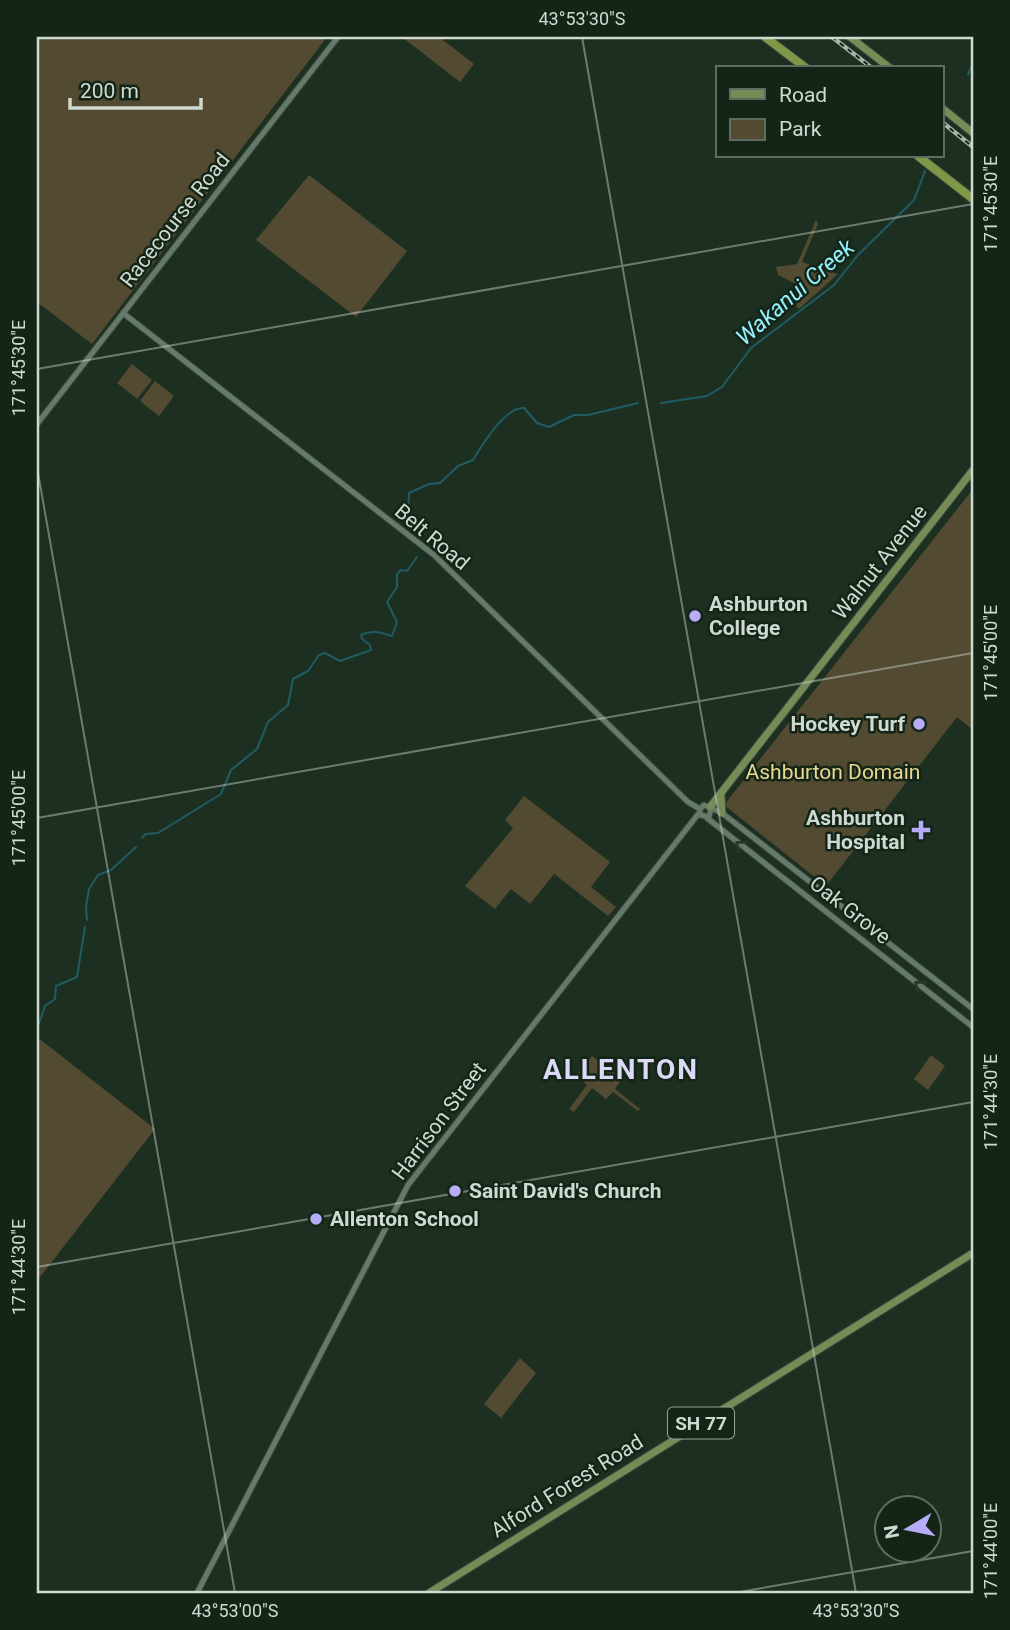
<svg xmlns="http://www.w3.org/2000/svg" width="1010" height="1630" font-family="Roboto,sans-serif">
<rect width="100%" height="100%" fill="#1d2f21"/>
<g fill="#524b31">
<path d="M37,37H327L92,344L37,302Z"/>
<path d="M402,37H439L474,64L460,82Z"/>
<path d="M309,175L407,251L356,317L256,240Z"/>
<path d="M816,220L818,224L802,262L838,274L799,309L796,307L802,287L778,275L776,267L797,264Z"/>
<path d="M132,364L152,380L137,399L117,383Z"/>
<path d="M155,381L174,396L159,416L140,401Z"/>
<path d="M973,489V730L957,717L826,886L724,805Z"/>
<path d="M524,796L610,862L591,887L616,907L608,916L554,874L530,904L511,889L495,909L465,886L513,828L505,820Z"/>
<path d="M37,1037L155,1129L37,1281Z"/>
<path d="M931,1055L945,1066L928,1090L914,1079Z"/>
<path d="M592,1056L622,1079L615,1089L640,1109L638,1111L613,1092L606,1099L592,1088L574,1112L569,1109L587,1085L576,1076Z"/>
<path d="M520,1358L536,1373L501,1418L484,1404Z"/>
</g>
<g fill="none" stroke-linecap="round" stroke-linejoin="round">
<g stroke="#205c63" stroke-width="2">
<path d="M968,75L973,62"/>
<path d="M661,403L707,396L722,387L751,348L834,285L858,255L914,200L925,171"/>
<path d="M408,522L409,493L429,484L440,483L458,466L473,460C482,445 506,406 524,408L537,423L549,427L574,415H588L638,403"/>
<path d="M142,838L146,834L158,833L221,794L231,770L257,749L268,722L288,705L293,679L308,671L319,655L325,653L340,661L371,650L370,645L362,639L361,635C372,629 382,633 392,636L397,622L387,602L397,587V574L401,570L407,571L417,557"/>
<path d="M87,920L86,906L89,889L98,875L111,870L136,847"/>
<path d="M37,1029L45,1006L55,999L56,986L77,977L85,927"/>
</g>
<defs>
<g id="minor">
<path d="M123,313L434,555L688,802L700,809"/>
<path d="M37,424L338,37"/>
<path d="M711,808L709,817L700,815V809L704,805L722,813L973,1009"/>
<path d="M707,818L973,1027"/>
<path d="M197,1593L408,1185L699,813"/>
</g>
<g id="major">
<path d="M850,37L890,68"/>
<path d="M942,108L973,133"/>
<path d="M721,795L722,813"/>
<path d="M710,807L973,470"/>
<path d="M429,1593L973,1253"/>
</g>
<g id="highway">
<path d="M765,37L806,68"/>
<path d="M918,156L973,199"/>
</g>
</defs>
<use href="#minor" stroke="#3a4a3e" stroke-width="7"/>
<use href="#major" stroke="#3a4a3e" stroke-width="9"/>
<use href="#highway" stroke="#3a4a3e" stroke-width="10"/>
<use href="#minor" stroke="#667a6a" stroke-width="5"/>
<use href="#major" stroke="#768b56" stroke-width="7"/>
<use href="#highway" stroke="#809748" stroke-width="8"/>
<defs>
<g id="rail">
<path d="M832,37L872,68"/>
<path d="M942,122L973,147"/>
</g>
</defs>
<use href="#rail" stroke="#a7b4a9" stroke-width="4.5"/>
<use href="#rail" stroke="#142518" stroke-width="2" stroke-dasharray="5" stroke-linecap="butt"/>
</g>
<defs><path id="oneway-chevron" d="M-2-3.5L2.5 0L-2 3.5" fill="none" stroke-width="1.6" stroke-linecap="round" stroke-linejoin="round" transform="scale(1.75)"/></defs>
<g stroke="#283a2c">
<use href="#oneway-chevron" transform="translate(740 845) rotate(-142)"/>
<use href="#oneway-chevron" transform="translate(919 985) rotate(-142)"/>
</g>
<path fill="none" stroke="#cedad0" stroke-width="2" stroke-opacity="0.45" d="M582,37L856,1593M37,369L973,204M37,467L235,1593M37,818L973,653M37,1267L973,1102M734,1593L973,1551"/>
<g fill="#b6acf8" stroke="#142518" stroke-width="2.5">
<circle cx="695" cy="616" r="7"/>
<circle cx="919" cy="724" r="7"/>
<path d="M917.5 819.5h7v7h7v7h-7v7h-7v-7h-7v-7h7z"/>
<circle cx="455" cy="1191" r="7"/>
<circle cx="316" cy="1219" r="7"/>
</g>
<g text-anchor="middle" stroke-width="5" stroke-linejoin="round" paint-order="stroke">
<rect fill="#142518" stroke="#96a499" stroke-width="2" x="668" y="1407.5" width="66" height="31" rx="5"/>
<g font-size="19" font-weight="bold" fill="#cedad0">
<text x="701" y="1430">SH 77</text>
</g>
<g font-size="21" fill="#cedad0" stroke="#142518">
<text transform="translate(175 220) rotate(-52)" y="7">Racecourse Road</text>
<text transform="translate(432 537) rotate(40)" y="7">Belt Road</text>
<text transform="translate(880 562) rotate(-52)" y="7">Walnut Avenue</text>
<text transform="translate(850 910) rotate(38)" y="7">Oak Grove</text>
<text transform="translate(439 1121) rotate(-53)" y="7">Harrison Street</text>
<text transform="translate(567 1486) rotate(-32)" y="7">Alford Forest Road</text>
</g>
<g font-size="21" font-weight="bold" fill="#cedad0" stroke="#142518" text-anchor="start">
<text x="709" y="611">Ashburton<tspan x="709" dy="24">College</tspan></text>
<text x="905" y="731" text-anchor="end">Hockey Turf</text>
<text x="905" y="825" text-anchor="end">Ashburton<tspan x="905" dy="24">Hospital</tspan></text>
<text x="469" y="1198">Saint David's Church</text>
<text x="330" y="1226">Allenton School</text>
</g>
<g font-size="21" fill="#ead891" stroke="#142518">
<text x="833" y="779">Ashburton Domain</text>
</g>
<g font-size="23" font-style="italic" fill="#92f1fd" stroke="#142518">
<text transform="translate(795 292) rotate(-41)" y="8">Wakanui Creek</text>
</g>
<g font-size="28" font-weight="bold" letter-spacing="2" fill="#dcd9f6" stroke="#142518">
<text x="621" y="1079">ALLENTON</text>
</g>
</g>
<rect width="1010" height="1630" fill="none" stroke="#142518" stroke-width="77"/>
<rect x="716" y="66" width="228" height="91" fill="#142518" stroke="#5e6d62" stroke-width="2"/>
<rect x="730" y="89" width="35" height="10" fill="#768b56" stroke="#5e6d62" stroke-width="2"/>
<text x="779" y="102" font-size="21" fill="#cedad0">Road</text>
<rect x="730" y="119" width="35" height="21" fill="#524b31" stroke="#5e6d62" stroke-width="2"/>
<text x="779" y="136" font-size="21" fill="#cedad0">Park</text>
<g transform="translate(908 1529) rotate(260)"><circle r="33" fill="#142518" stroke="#5e6d62" stroke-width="2"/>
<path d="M0-5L12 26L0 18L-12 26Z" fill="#b6acf8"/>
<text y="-10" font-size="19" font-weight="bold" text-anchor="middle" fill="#cedad0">N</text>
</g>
<path d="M70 98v10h131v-10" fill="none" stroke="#cedad0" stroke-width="3.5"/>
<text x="80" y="98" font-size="21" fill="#cedad0" stroke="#142518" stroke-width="5" paint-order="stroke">200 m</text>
<rect x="38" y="38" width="934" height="1554" fill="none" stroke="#cedad0" stroke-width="2.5"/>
<g font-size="18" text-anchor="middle" fill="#cedad0">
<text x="582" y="25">43°53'30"S</text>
<text transform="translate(991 204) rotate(-90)" y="6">171°45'30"E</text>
<text transform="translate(19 368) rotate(-90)" y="6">171°45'30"E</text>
<text transform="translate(991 653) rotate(-90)" y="6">171°45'00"E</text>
<text transform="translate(19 818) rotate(-90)" y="6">171°45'00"E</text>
<text transform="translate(991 1102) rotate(-90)" y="6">171°44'30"E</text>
<text transform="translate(19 1267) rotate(-90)" y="6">171°44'30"E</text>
<text transform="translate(991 1551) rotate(-90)" y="6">171°44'00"E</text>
<text x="235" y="1617">43°53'00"S</text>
<text x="856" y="1617">43°53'30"S</text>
</g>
</svg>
